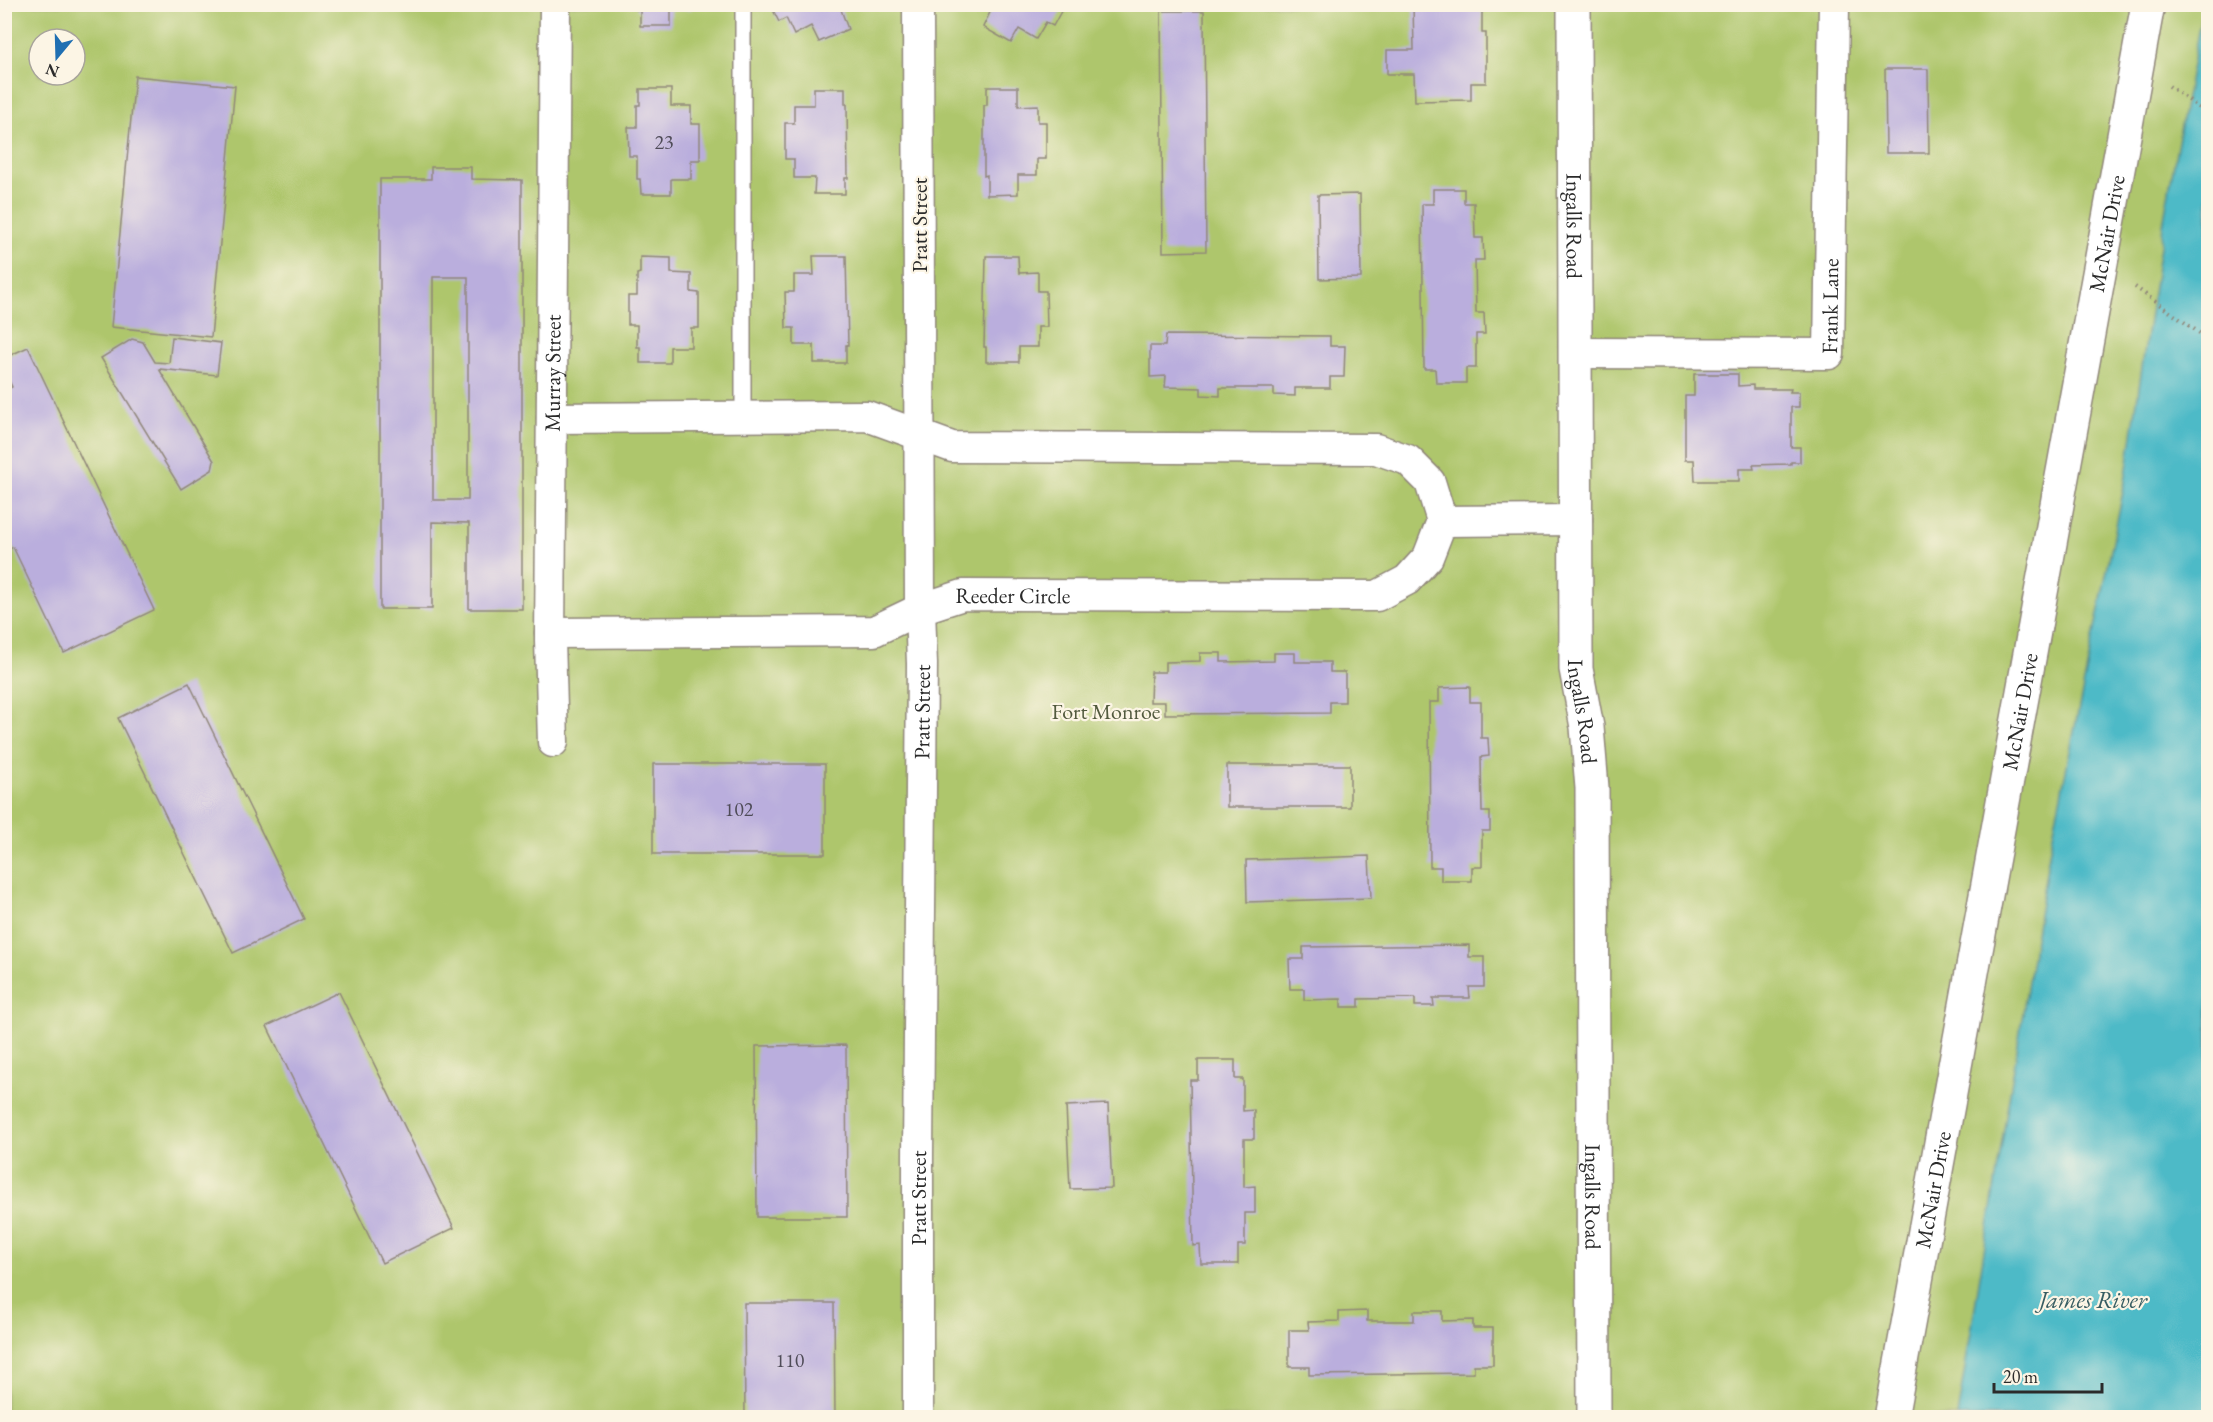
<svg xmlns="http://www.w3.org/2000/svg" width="2213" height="1422" font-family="'EB Garamond',serif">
<rect width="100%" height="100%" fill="#fcf5e5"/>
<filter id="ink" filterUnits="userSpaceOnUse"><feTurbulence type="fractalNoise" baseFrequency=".0167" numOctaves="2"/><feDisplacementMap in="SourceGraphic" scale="12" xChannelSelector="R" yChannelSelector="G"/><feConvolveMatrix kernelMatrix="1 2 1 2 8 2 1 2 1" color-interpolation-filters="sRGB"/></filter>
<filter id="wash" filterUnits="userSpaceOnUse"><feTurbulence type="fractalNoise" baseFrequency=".008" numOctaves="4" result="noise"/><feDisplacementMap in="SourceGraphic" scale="24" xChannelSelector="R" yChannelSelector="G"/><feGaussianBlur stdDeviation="1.35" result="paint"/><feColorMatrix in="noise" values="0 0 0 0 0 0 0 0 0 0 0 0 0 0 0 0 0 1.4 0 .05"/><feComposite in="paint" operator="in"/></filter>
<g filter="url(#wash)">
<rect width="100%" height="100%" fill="#f6e3c8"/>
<path fill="#aec66c" stroke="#6c784c" stroke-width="1.5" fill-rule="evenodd" d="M5,5H2208V1417L5,1418ZM39,39H75V75H39Z"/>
<path fill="#4dbac7" stroke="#3c7279" stroke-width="1.5" d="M2203,5H2208V1417H1957L2049,854L2125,482L2165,213Z"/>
<g id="blocks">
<g fill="#baaedd" fill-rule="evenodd">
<path d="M637,4H691V10H671V26H640V10H637Z"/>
<path d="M770,4H839L848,29L819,42L811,26L794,35L786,18L779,22Z"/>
<path d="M994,4H1065L1053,26L1046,22L1036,39L1019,29L1011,43L983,27Z"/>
<path d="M1413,4H1482V33H1486V83H1471V100L1415,101L1414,74H1387V50H1414Z"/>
<path d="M1161,11H1204L1206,251L1163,252Z"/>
<path d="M1885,69H1928L1929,153H1886Z"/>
<path d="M135,76L235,86L211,337L111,327Z"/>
<path d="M987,87H1018V106L1038,105V122H1046V159H1037V175H1018V194L987,195V175L984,176V105H987Z"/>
<path d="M814,88H845V104H847L848,178H845V194H814L815,178H794V159H785V123H794V105H814Z"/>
<path d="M640,89H671V106H691V124H700V160H691V179H671V194H641L640,179H637V156H629L628,127H637V105H640Z"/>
<path d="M431,167H471V179L522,180V609H469V523L432,522V609H380V179H431ZM433,277H468V500H433Z"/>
<path d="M1433,189H1464V203H1474L1475,238H1483L1484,260H1475L1476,313H1484L1485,334H1476V368H1466V383H1436L1435,369H1424L1422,204H1433Z"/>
<path d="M1360,194L1361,278L1319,279L1318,195Z"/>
<path d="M813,256H846L848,345H846V363H814V345H794V328H786L785,292H794V275H814Z"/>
<path d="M986,256H1018L1019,273L1038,272V291H1046L1047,327H1038V347H1019V362H986V347H984Z"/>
<path d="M640,257L671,258V273L691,274V292L699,293V328H691V347H670V363H640V347H637V325H628V296H637V274L640,273Z"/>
<path d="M1166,335L1330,336V346H1345L1344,377H1330V388H1295V396L1274,395V388H1220V396L1201,395V388L1165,387L1166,376L1150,377V346H1165Z"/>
<path d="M172,337L221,343L217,375L159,369L214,461L212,470L181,489L101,358L132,339L143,342L155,362L169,363Z"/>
<path d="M28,347L154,610L64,653L13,547L7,551L4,546V535L7,534L4,528V391L12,387L4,370V358Z"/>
<path d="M1694,374H1738V386L1753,385V389H1791L1790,392H1799V407H1791V447H1800V462H1791V464L1753,465L1754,469H1739V481H1695L1694,460H1685V396H1694Z"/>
<path d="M1200,653H1221V662L1274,661V653H1295V662H1330V672H1345V702H1330V713L1165,714V702H1150L1151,672H1165V662L1200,661Z"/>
<path d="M189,683L304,919L233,953L118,718Z"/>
<path d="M1470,687V702H1481V738H1488L1489,756L1481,757L1482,812H1490V831H1482V867H1472V881H1441V867H1430L1429,702H1439V688Z"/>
<rect x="653" y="764" width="172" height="90"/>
<rect x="1227" y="765" width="123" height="42"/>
<path d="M1369,856L1371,898L1247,902L1246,860Z"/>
<path d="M1469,945V957H1484V987H1469L1470,998H1433L1434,1006H1415V998L1359,999V1007H1341V999L1304,1000V989H1290L1289,959H1303V947Z"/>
<path d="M339,992L454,1228L382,1263L267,1026Z"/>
<path d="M846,1045L847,1217H757L756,1046Z"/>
<path d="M1198,1060H1235V1079H1243V1111L1254,1110V1139H1244V1187L1255,1186V1213H1245V1245H1238V1264H1201L1200,1245L1193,1246L1190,1080H1198Z"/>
<path d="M1108,1104L1112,1188L1070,1189L1066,1106Z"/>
<path d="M744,1303H834L835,1418H745Z"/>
<path d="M1367,1311V1321H1414V1311H1442V1321L1473,1320V1328H1493V1365H1474V1373L1309,1375V1367H1289V1330H1309L1308,1322L1339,1321V1312Z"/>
</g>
</g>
</g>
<g filter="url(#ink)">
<use href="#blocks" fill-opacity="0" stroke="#90877a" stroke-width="1.5"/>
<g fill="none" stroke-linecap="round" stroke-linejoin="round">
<defs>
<path id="service" d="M743,4V417"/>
<g id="minor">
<path id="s1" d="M1575,353L1829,354L1834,4"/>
<path d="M1442,521L1577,520"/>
<path id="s2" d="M550,633L874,631L920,609L963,595L1377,596L1407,580L1428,557L1442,521L1430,482L1408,460L1376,449L952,447L867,416L552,418"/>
<path id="s3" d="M553,742L550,640L555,4"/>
<path id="s4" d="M918,1418V1155L922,664L920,609L918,4"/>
</g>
<g id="tertiary">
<path id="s5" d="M1574,4L1576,669L1587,727L1592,788L1594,1418"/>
<path id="s6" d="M1891,1418L2148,4"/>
</g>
</defs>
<use href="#service" stroke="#90877a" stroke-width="18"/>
<use href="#minor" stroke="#90877a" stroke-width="33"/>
<use href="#tertiary" stroke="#90877a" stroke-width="36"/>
<g stroke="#90877a" stroke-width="4" stroke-dasharray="1.5 4.5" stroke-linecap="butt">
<path d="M2169,86L2208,114"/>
<path d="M2135,287L2208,339"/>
</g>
<use href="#service" stroke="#fff" stroke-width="15"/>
<use href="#minor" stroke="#fff" stroke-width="30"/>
<use href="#tertiary" stroke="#fff" stroke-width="33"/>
</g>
</g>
<g text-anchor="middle" stroke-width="4.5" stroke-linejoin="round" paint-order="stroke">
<g font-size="20" fill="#4f4c58">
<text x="664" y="149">23</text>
<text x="739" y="816">102</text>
<text x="790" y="1367">110</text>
</g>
<g font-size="22" fill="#2b2b2b" stroke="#fcf5e5">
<text transform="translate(919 225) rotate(-90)" y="8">Pratt Street</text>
<text dy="8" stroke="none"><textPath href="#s5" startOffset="222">Ingalls Road</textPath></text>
<text dy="8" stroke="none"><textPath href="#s6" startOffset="1204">McNair Drive</textPath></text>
<text dy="8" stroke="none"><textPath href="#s1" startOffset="302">Frank Lane</textPath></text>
<text dy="8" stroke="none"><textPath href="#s3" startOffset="369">Murray Street</textPath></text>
<text dy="8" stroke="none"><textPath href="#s2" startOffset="470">Reeder Circle</textPath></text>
<text dy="8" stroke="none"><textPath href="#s4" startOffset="706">Pratt Street</textPath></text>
<text dy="8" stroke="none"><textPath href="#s5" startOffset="708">Ingalls Road</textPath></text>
<text dy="8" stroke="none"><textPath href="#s6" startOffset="718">McNair Drive</textPath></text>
<text dy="8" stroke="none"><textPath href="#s6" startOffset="232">McNair Drive</textPath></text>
<text dy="8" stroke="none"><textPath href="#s5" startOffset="1194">Ingalls Road</textPath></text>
<text dy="8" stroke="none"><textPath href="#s4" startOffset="220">Pratt Street</textPath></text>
</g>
<g font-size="22" fill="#525a3e" stroke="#fcf5e5">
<text x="1106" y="719">Fort Monroe</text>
</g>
<g font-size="24" font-style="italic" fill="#375d62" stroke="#fcf5e5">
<text x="2093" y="1308">James River</text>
</g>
</g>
<rect width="2213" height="1422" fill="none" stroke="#fcf5e5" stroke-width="24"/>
<g transform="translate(57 57) rotate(199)"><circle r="28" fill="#fcf5e5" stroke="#a8a49b" stroke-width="1.5"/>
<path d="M0-4.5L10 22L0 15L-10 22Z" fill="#1f6fb2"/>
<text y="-9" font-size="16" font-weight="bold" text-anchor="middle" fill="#2b2b2b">N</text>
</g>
<path d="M1994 1383v9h108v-9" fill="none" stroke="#2b2b2b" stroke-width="3"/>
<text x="2003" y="1383" font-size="18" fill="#2b2b2b" stroke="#fcf5e5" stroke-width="4.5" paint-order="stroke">20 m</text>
</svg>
